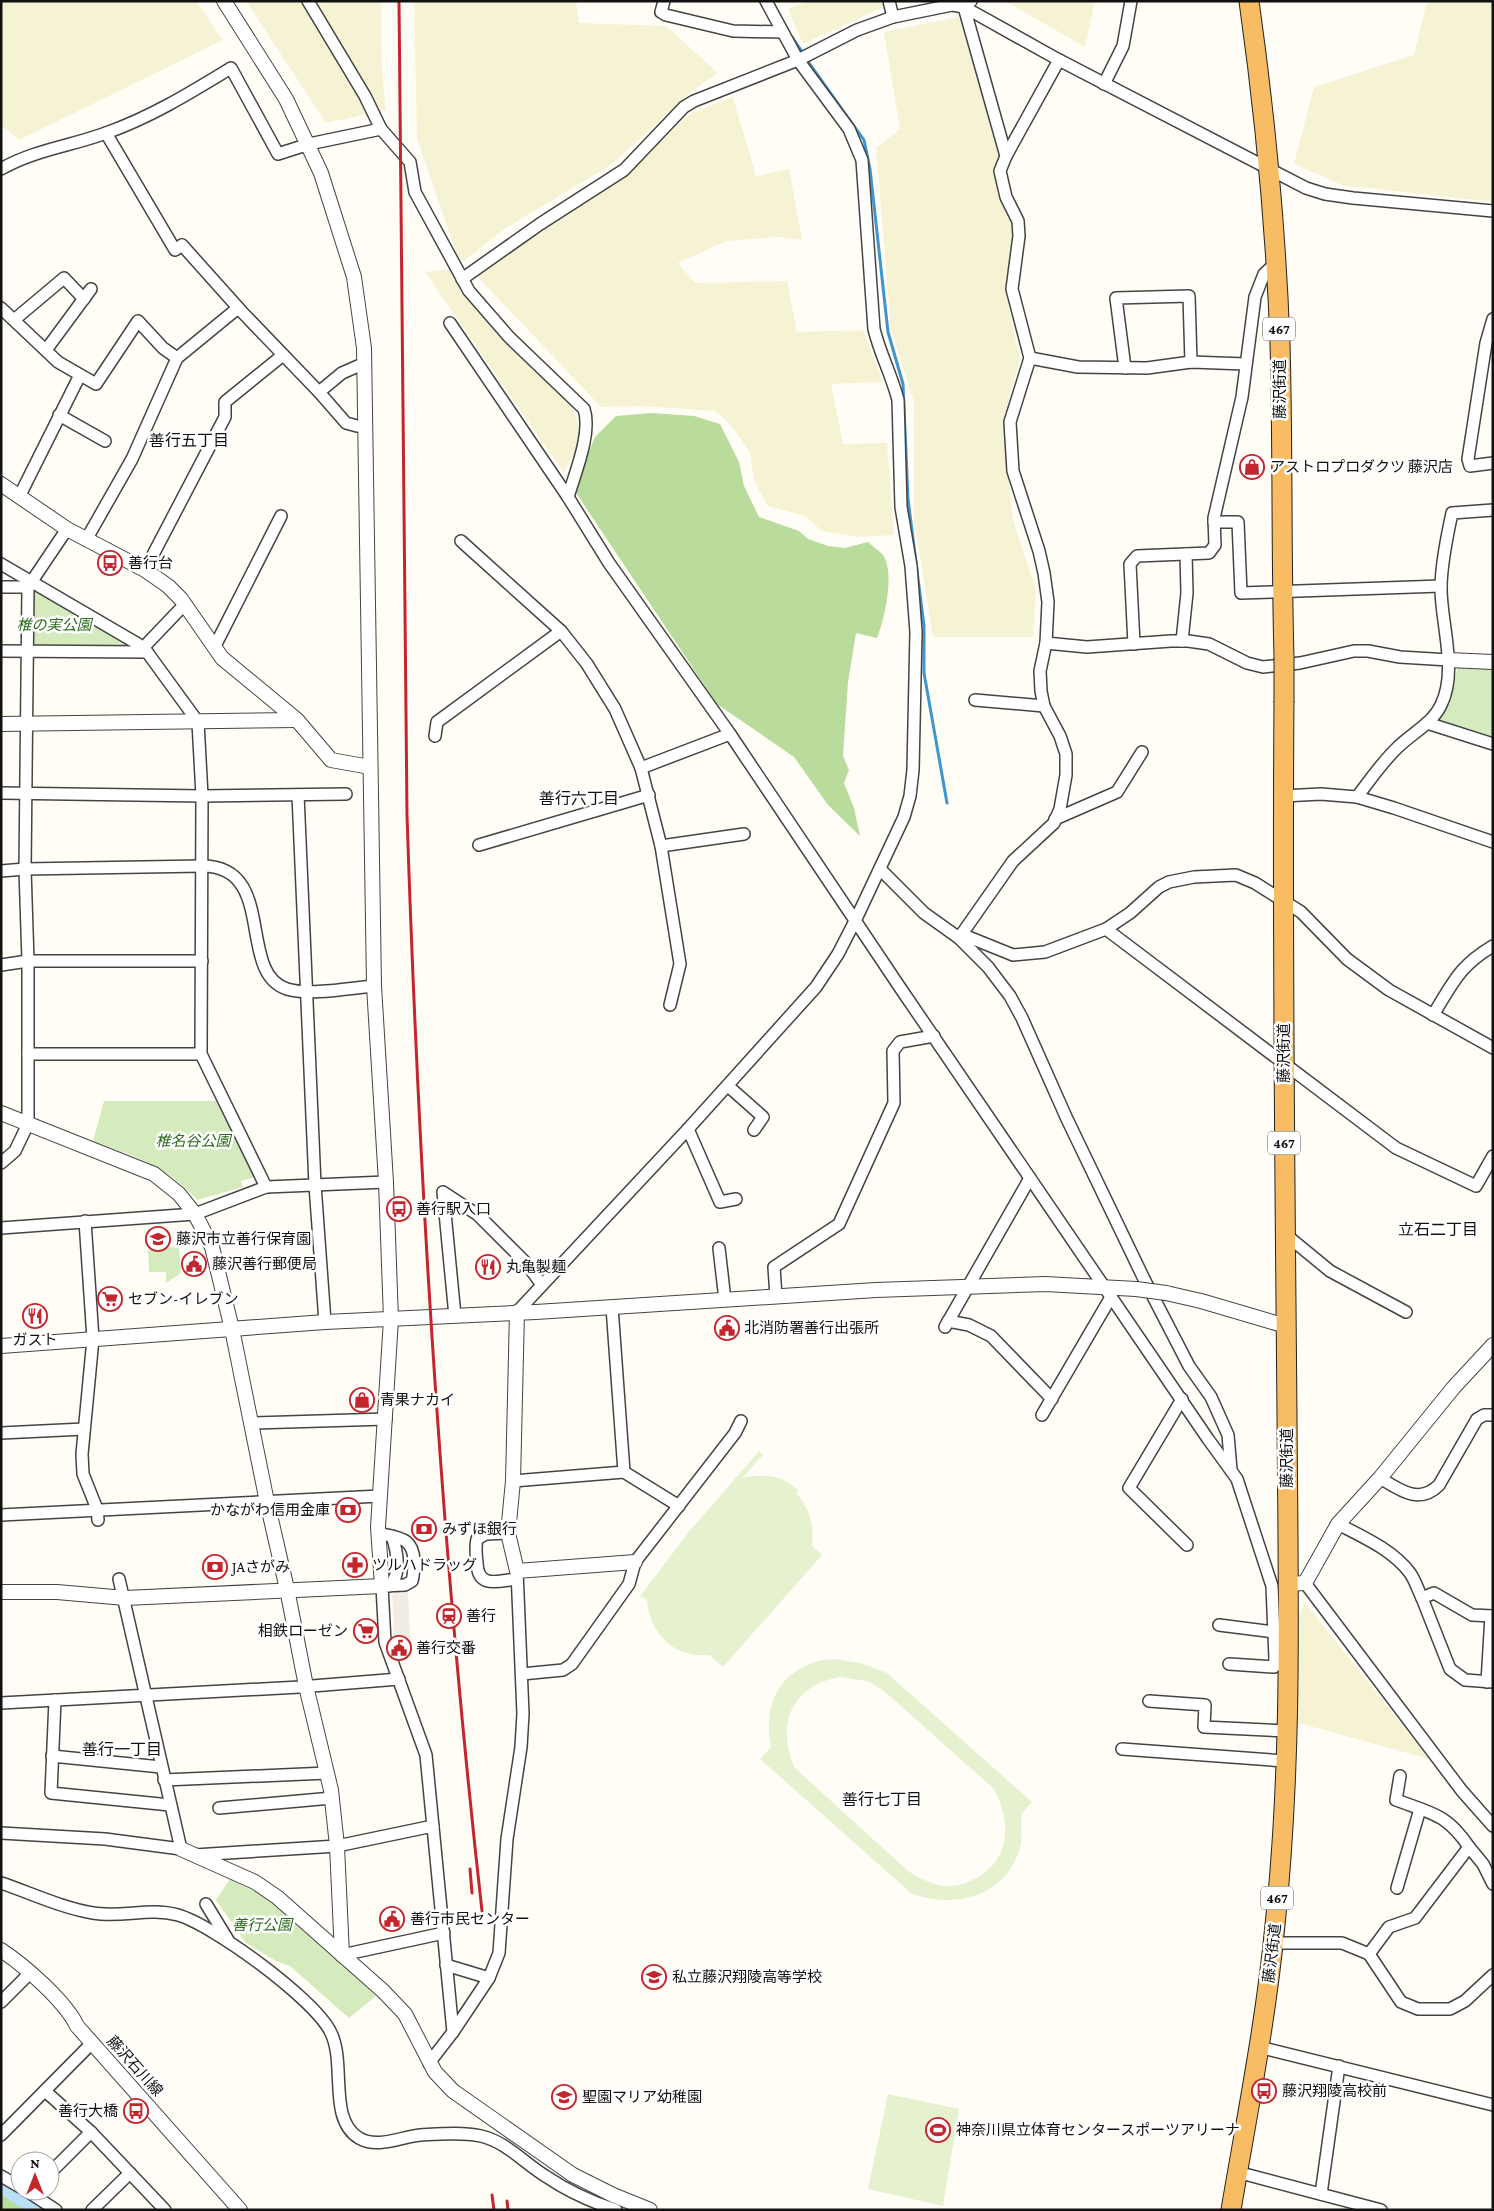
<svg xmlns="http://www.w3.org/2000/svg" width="1494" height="2211" font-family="'Crimson Pro','Noto Sans JP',serif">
<rect width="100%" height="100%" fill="#fffdf5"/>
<g fill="#f6f3d4">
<path d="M1,1H196L223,40L19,140L1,125Z"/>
<path d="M246,1H381L382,72L386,110L326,123Z"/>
<path d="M414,1H576L579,23L666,26L718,73L692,91L612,164L506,228L462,262L456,252L417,138Z"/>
<path d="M808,1H882L884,7L803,44L788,9Z"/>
<path d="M1005,1H1095L1085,47Z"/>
<path d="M1427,1H1493V202L1342,185L1294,164L1314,87L1414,55Z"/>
<path d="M959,17L1001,156L999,197L1019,238L1005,291L1020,359L1008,403L1007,468L1013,520L1036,590L1033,637H933L914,520V402L891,329L876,148L900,129L884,32Z"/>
<path d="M733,97L756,176L789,169L802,240L780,237L726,241L678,263L695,283L787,281L797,332L863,330L883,382L831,384L843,444L887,443L894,535L857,537L822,531L805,516L768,506L754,481L750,452L730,424L715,411L640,406L601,407L476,275L622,178L691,113Z"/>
<path d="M449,269L466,298L496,331L568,400L577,420L580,433L577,447L564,473L425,272Z"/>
<path d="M1305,1603L1429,1759L1295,1722L1299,1615Z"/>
</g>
<g fill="#d5ebbd">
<path d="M34,590L129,645L128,646L32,645Z"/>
<path d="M1459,661L1493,664V737L1438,720C1451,702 1454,682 1459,661Z"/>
<path d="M104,1101H219L255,1177L241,1181L243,1187L197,1200C166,1165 135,1157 93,1141Z"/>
<path d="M179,1247L181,1273L166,1283V1272H149L148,1250Z"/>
<path d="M230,1879L262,1895L308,1931L376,1996L349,2018L290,1966L276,1961L246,1943L216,1900Z"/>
</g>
<g fill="#b9dc9c">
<path d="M652,413L694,416L720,424L739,462L744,486L759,517L799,531L808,539L828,546L845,548L868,542C872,546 879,550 883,555C895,572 885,619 877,638L856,633L848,682L843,756L849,770L844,783L854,808L860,836L828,805L794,757L717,704L574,490L595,437L616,416Z"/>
<path d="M1,2188L37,2210H1Z"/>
</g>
<g fill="#e6f2cf" fill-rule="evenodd">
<path d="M759,1451L763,1455L742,1478C763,1474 781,1474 798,1490L796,1493C810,1508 814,1526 812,1546L822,1555L723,1667L709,1655C674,1658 650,1634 647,1600L640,1596L688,1533Z"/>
<path d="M834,1659L861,1663L887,1673L1032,1802C1029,1806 1024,1810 1022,1814C1020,1818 1023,1839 1020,1848C1006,1897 956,1909 912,1894L760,1759L771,1747C761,1700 785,1662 834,1659ZM840,1677L867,1681L884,1691L993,1788C1011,1818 1012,1860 976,1878C968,1882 960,1886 951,1886C935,1887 921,1879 908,1871L795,1768C775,1725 792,1685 840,1677Z"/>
<path d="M888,2094L959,2109L943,2206L868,2189Z"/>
</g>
<path fill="#f1ede2" d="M395,1590H408L410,1638L392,1640L394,1622L392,1596Z"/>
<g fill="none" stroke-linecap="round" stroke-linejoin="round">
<g stroke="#3f96cf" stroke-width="3">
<path d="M792,37L803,53"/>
<path d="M807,60L864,140L870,169L888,332L903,384L908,499L924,626V673L947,803"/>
</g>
<path stroke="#b9e0f7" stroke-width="19" d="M1,2183L42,2210"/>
<defs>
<g id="minor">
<path d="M308,1L365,96L381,129"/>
<path d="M664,1L661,12L666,15L733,31L782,32"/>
<path d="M889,1L893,17"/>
<path d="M971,1L964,7L1006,156"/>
<path d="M1104,84L1123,46L1131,1"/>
<path d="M106,133L175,250L182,245L242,312L319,392L346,423L357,426H366"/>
<path d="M1,169C34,150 71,146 106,133C151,117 190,93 231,68L278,154L309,144L381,129L410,162L415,192L469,291L509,337L584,409C592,433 575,473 568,497"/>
<path d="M462,279L540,224L624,170L684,107L694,101L798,60L857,30L893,17L952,5L964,7L1059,60L1306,188L1325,194L1353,198L1493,211"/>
<path d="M1,308L58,362L96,384L138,321L163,348L177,358"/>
<path d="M1493,319L1486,343L1468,459L1470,466L1493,463"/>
<path d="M14,320L64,278L84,299"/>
<path d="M450,323L568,497L609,563L730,734L901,989L1208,1439L1237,1479L1272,1586L1275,1659H1287"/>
<path d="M46,350L91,289"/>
<path d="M1030,358L1078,367L1147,368L1191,362L1245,364"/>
<path d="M1125,368L1116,298L1189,296L1191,362"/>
<path d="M319,392L342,373L365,363"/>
<path d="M59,415L105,441"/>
<path d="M19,497L80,375"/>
<path d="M1214,522H1238L1241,593L1441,586"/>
<path d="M86,540L132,459L177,358L238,308"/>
<path d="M461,541L561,631L587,664L615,709L641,768L661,846L680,964L670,1005"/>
<path d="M1,564L138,644L147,652L198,722L202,796L201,1054L266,1187"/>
<path d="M145,570L225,417V402L283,355"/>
<path d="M1,587H28"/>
<path d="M1182,641L1187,593L1186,554"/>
<path d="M1046,643L1087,647L1171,641H1188L1209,644L1247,663L1263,667L1300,663L1354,651H1368L1400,657L1449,660"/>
<path d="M1134,644L1130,564L1137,556L1209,553L1215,545L1214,518L1242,397L1255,297L1264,274L1276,263"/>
<path d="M215,646L281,516"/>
<path d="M143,648L184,605"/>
<path d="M1,651L147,652"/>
<path d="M975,700L1044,706"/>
<path d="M1427,723L1493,744"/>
<path d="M435,736L437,722L561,631"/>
<path d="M641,768L730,734"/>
<path d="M1,793L202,796L346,794"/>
<path d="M298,795L315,1185L325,1322"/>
<path d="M1283,796L1321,794L1357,797C1370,780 1382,762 1398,747C1412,733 1432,724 1441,705C1458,671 1441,624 1441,588C1441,564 1447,536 1452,513L1493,510"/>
<path d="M1357,797L1394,808L1493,842"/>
<path d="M1055,819L1117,792L1142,752"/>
<path d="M479,845L649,795"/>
<path d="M661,846L744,834"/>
<path d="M880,869L924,913L959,938L988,967L1010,996L1022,1018L1067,1119L1144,1279L1189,1366L1211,1397L1228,1435L1231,1470"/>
<path d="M1,871L25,869L202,866C278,866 236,973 287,989C308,996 351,988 374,986"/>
<path d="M1106,929L1396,1148L1476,1186L1493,1156"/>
<path d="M961,934L1013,955L1045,952L1106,929L1130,913L1159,887L1169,882L1194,877L1236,875L1255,883L1301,912L1347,959L1389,990L1493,1048"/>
<path d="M959,938L1013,861L1054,823L1060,809L1066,775V754L1060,736L1044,706L1041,691L1040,671L1046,643L1048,602L1044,573L1039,551L1013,471L1010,422L1030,358L1012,289L1019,236L1018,221L1006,197L1000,171L1006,156L1059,60"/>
<path d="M1,965L28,961H202"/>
<path d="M1433,1015C1453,983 1459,966 1493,946"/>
<path d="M28,1054H201"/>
<path d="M728,1086L763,1117L754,1130"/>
<path d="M688,1129L720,1202L736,1199"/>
<path d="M1,1163L15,1151L28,1124V961L25,869L28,587L67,529"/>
<path d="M85,1221L93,1339L82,1454L83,1474L97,1509L98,1520"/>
<path d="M1,1228L195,1214L266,1187L386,1182"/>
<path d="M1285,1234L1330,1271L1406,1312"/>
<path d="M719,1248L725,1300"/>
<path d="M776,1297L774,1267L839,1224L894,1103L893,1051L900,1042L934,1036"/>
<path d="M612,1307L624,1472"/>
<path d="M517,1312L688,1129L816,987L838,954L856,919L904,817L910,796L913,770L916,632L911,566L901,507L898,400C892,376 880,354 874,329L862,160L849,129L798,60L766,1"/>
<path d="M455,1316L443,1192L478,1215L526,1263L542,1285"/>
<path d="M948,1321L969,1325L991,1336L1052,1399"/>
<path d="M945,1327L1030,1178"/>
<path d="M1182,1399L1129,1488L1187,1545"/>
<path d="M1042,1415L1111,1297"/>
<path d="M251,1423L386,1419"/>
<path d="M1,1433L84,1429"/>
<path d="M1380,1478C1400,1490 1419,1505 1439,1485L1477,1419L1484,1415H1493"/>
<path d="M513,1481L624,1472L679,1506"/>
<path d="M1,1515L380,1496"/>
<path d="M1338,1524C1363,1537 1393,1550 1410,1573C1415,1580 1418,1590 1422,1598"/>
<path d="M378,1533C399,1538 413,1537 414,1561C414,1568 414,1574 412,1581L405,1585L382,1586L385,1642L426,1755L453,2032"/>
<path d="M508,1533L486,1534L477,1539C475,1547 476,1555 477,1563C478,1589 498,1581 516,1579"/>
<path d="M1305,1583L1462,1791L1493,1826"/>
<path d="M389,1586C402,1575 397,1551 392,1536"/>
<path d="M1493,1616L1472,1615L1434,1593L1422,1598L1450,1669L1465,1680L1493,1682"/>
<path d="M1219,1625L1274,1632"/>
<path d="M1229,1664L1274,1667L1275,1659"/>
<path d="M522,1674L563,1670L572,1664L629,1584L635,1562L735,1433L741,1421"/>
<path d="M1487,1682L1491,1616"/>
<path d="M55,1700L51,1793L170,1805"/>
<path d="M1149,1701L1205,1705L1204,1727L1286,1731"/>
<path d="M1,1703L300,1687L399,1679"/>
<path d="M1122,1749L1285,1761"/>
<path d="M52,1756L161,1767"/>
<path d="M164,1780L327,1773"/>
<path d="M219,1808L332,1798"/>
<path d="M1,1833L105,1839L181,1849L119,1579"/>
<path d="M1469,1847L1483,1864L1493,1884"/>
<path d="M195,1855L337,1846L433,1826"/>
<path d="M1,1883C31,1893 62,1908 93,1913C122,1918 149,1907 178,1915C213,1925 313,1998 330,2031C347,2062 327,2119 359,2138C377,2149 401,2137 420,2135C440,2134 462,2132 481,2136C507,2142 525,2164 547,2177C569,2192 592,2202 616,2210"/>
<path d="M1397,1888L1420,1809"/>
<path d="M206,1904L228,1940"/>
<path d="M1273,1943H1342L1369,1954L1401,2002L1418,2009H1450L1465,2001L1493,1975"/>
<path d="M1369,1954L1389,1927L1415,1918L1469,1847C1447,1814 1431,1813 1396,1800L1400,1776"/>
<path d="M342,1955L444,1933"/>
<path d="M446,1965L489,1978"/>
<path d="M1,2002L30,1973"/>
<path d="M1259,2047L1493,2105"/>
<path d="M429,2063L453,2032L489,1978L499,1953L507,1839L521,1747L523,1714L517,1571"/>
<path d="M45,2091L91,2132L165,2210"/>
<path d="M1,2135L92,2043"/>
<path d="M1237,2172L1381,2210"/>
<path d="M50,2173L91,2132"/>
<path d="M1,2176L20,2187"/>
<path d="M27,2191L56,2210"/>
<path d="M1321,2194L1339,2066"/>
<path d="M92,2210L130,2173"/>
</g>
<g id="tertiary">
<path d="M1,484L67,529L145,570L168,586L181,599L222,658L297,720L331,760L370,767"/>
<path d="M1449,660L1493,662"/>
<path d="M1,724L297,720"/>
<path d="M1,1113L154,1174L179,1194L195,1214L212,1247L232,1329L267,1502L287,1589L306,1686L331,1790L337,1846L342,1955"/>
<path d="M1166,1293L1201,1301L1286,1326"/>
<path d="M517,1312L513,1481L508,1533L517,1571L635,1562"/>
<path d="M1,1346L325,1322L536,1312L876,1290L1045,1284L1136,1289"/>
<path d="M1288,1584L1305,1583L1338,1524L1380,1478L1454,1387L1493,1345"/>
<path d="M1,1592H57L125,1598L382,1586L378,1527L391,1319L386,1182L374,986L364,348L354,277L321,173L286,99L224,1"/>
<path d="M181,1849L255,1882L277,1897L383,1991L405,2014L435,2072L453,2091L573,2175L613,2195L650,2210"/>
<path d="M1,1950C24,1965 66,2002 77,2026L240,2210"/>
</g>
<g id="trunk">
<path d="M1249,1C1265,115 1276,229 1280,344C1283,448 1281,553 1284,657"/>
<path d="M1231,2210C1247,2115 1266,2021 1275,1925C1293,1756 1288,1586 1287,1416C1285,1179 1282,941 1284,703"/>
</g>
</defs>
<use href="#minor" stroke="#444" stroke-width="14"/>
<use href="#tertiary" stroke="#444" stroke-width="16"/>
<use href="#trunk" stroke="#222" stroke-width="21"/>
<use href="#minor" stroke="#fff" stroke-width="11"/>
<use href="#tertiary" stroke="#fff" stroke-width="14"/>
<use href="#trunk" stroke="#f7bc64" stroke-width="19"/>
<g stroke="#c4262e" stroke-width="3">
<path d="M399,1L407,815C419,1181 441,1547 482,1911"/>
<path d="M470,1869L472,1893"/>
<path d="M492,2195L494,2210"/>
<path d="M507,2201L508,2210"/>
</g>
<defs>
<path id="tertiary-bridge" d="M1136,1289L1166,1293"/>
<path id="trunk-bridge" d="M1284,657V703"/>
</defs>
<use href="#tertiary-bridge" stroke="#444" stroke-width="16" stroke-linecap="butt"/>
<use href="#trunk-bridge" stroke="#222" stroke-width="21" stroke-linecap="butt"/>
<use href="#tertiary-bridge" stroke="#fff" stroke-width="14"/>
<use href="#trunk-bridge" stroke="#f7bc64" stroke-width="19"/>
</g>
<defs>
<symbol id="shop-ring" viewBox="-11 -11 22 22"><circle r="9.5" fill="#fff" stroke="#c4262e" stroke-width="1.5"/><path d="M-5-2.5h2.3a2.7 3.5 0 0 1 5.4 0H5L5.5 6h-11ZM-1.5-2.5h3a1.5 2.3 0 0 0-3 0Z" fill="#c4262e"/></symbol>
<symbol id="bus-ring" viewBox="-11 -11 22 22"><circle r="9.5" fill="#fff" stroke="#c4262e" stroke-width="1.5"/><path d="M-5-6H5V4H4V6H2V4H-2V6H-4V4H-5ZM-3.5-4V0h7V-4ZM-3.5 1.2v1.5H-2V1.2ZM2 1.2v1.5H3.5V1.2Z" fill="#c4262e"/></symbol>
<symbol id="school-ring" viewBox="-11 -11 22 22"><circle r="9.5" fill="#fff" stroke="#c4262e" stroke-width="1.5"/><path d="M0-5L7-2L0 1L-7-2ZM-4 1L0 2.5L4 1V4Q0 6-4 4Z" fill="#c4262e"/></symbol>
<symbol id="civic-ring" viewBox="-11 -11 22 22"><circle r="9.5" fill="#fff" stroke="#c4262e" stroke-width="1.5"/><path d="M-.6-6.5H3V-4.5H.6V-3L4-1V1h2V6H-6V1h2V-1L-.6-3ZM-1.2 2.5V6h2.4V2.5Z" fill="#c4262e"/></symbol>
<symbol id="restaurant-ring" viewBox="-11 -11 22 22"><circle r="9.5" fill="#fff" stroke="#c4262e" stroke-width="1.5"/><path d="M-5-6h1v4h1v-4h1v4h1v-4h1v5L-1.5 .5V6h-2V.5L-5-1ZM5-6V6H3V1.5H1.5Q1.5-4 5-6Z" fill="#c4262e"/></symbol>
<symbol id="supermarket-ring" viewBox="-11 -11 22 22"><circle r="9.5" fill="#fff" stroke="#c4262e" stroke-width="1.5"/><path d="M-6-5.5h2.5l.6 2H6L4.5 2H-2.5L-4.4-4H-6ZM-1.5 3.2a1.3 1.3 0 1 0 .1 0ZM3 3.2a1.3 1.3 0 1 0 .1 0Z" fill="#c4262e"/></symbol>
<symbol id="bank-ring" viewBox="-11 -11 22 22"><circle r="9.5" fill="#fff" stroke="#c4262e" stroke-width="1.5"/><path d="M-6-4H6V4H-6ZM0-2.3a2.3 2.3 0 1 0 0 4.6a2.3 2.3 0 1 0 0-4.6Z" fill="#c4262e"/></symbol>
<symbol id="pharmacy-ring" viewBox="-11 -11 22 22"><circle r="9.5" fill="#fff" stroke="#c4262e" stroke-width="1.5"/><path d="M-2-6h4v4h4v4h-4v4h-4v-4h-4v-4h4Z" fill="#c4262e"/></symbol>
<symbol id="station-ring" viewBox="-11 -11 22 22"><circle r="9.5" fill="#fff" stroke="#c4262e" stroke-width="1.5"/><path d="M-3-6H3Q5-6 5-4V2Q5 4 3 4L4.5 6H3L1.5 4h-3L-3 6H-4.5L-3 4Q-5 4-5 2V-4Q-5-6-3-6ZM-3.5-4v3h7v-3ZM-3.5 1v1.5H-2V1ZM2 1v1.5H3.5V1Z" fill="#c4262e"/></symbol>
<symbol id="stadium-ring" viewBox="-11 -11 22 22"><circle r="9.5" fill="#fff" stroke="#c4262e" stroke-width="1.5"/><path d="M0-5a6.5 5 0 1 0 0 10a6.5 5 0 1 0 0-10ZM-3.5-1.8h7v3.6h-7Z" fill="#c4262e"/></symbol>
</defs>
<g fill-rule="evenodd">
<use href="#shop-ring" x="1238" y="453" width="28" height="28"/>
<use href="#bus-ring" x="96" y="549" width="28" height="28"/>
<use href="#bus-ring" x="385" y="1195" width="28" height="28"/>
<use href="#school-ring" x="144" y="1225" width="28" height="28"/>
<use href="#civic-ring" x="180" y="1250" width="28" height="28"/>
<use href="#restaurant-ring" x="474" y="1253" width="28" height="28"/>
<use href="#supermarket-ring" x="96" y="1285" width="28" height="28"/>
<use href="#restaurant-ring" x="21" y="1302" width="28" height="28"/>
<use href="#civic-ring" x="713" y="1314" width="28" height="28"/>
<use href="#shop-ring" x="348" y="1386" width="28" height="28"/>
<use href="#bank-ring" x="334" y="1496" width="28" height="28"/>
<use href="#bank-ring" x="410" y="1515" width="28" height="28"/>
<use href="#pharmacy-ring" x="341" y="1551" width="28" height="28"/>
<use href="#bank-ring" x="201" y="1553" width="28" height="28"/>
<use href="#station-ring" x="435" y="1602" width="28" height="28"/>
<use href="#supermarket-ring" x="352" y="1617" width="28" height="28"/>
<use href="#civic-ring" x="385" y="1634" width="28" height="28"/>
<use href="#civic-ring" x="378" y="1905" width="28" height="28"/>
<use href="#school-ring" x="640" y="1963" width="28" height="28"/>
<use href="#bus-ring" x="1250" y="2077" width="28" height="28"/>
<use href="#school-ring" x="550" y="2083" width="28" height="28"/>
<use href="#bus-ring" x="122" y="2097" width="28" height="28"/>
<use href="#stadium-ring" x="924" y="2116" width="28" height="28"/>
</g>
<g text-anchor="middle" stroke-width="5" stroke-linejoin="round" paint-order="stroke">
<g fill="#fff" stroke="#585858" stroke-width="1">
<rect x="1263" y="317.5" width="32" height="23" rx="4"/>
<rect x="1268" y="1131.5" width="32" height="23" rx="4"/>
<rect x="1261" y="1886.5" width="32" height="23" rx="4"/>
</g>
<g font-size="14" font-weight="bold" fill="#111">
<text x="1279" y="334">467</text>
<text x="1284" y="1148">467</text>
<text x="1277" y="1903">467</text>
</g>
<g font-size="15" fill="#111" stroke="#fff">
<text transform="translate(1280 389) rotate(-90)" y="5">藤沢街道</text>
<text transform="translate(1284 1053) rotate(-90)" y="5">藤沢街道</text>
<text transform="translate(1287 1458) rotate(-90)" y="5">藤沢街道</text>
<text transform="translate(1272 1953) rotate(-83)" y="5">藤沢街道</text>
<text transform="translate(135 2066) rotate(48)" y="5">藤沢石川線</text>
</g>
<g font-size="15" fill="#111" stroke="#fff" text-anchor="start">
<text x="1270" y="472">アストロプロダクツ 藤沢店</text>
<text x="128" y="568">善行台</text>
<text x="416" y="1214">善行駅入口</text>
<text x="176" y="1244">藤沢市立善行保育園</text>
<text x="212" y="1269">藤沢善行郵便局</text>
<text x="506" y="1272">丸亀製麺</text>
<text x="128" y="1304">セブン-イレブン</text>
<text x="744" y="1333">北消防署善行出張所</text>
<text x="35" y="1345" text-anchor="middle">ガスト</text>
<text x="380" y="1405">青果ナカイ</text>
<text x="330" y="1515" text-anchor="end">かながわ信用金庫</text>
<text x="442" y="1534">みずほ銀行</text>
<text x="372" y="1570">ツルハドラッグ</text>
<text x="232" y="1572">JAさがみ</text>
<text x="466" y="1621">善行</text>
<text x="348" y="1636" text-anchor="end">相鉄ローゼン</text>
<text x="416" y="1653">善行交番</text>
<text x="410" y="1924">善行市民センター</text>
<text x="672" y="1982">私立藤沢翔陵高等学校</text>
<text x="1282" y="2096">藤沢翔陵高校前</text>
<text x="582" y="2102">聖園マリア幼稚園</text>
<text x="118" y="2116" text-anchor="end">善行大橋</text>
<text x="956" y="2135">神奈川県立体育センタースポーツアリーナ</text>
</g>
<g font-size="15" font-style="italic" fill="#2f6b1f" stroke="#fff">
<text x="54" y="630">椎の実公園</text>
<text x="193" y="1146">椎名谷公園</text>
<text x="262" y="1930">善行公園</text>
</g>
<g font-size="16" fill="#111" stroke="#fff">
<text x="189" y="446">善行五丁目</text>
<text x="579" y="804">善行六丁目</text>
<text x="1438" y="1235">立石二丁目</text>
<text x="122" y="1755">善行一丁目</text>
<text x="882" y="1805">善行七丁目</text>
</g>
</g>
<rect width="1494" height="2211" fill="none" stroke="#111111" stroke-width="5"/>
<g transform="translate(35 2176)"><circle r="24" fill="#ffffff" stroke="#a0a0a0"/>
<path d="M0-4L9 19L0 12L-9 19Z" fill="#c4262e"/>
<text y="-8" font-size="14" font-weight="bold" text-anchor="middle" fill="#111111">N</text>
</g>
</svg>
